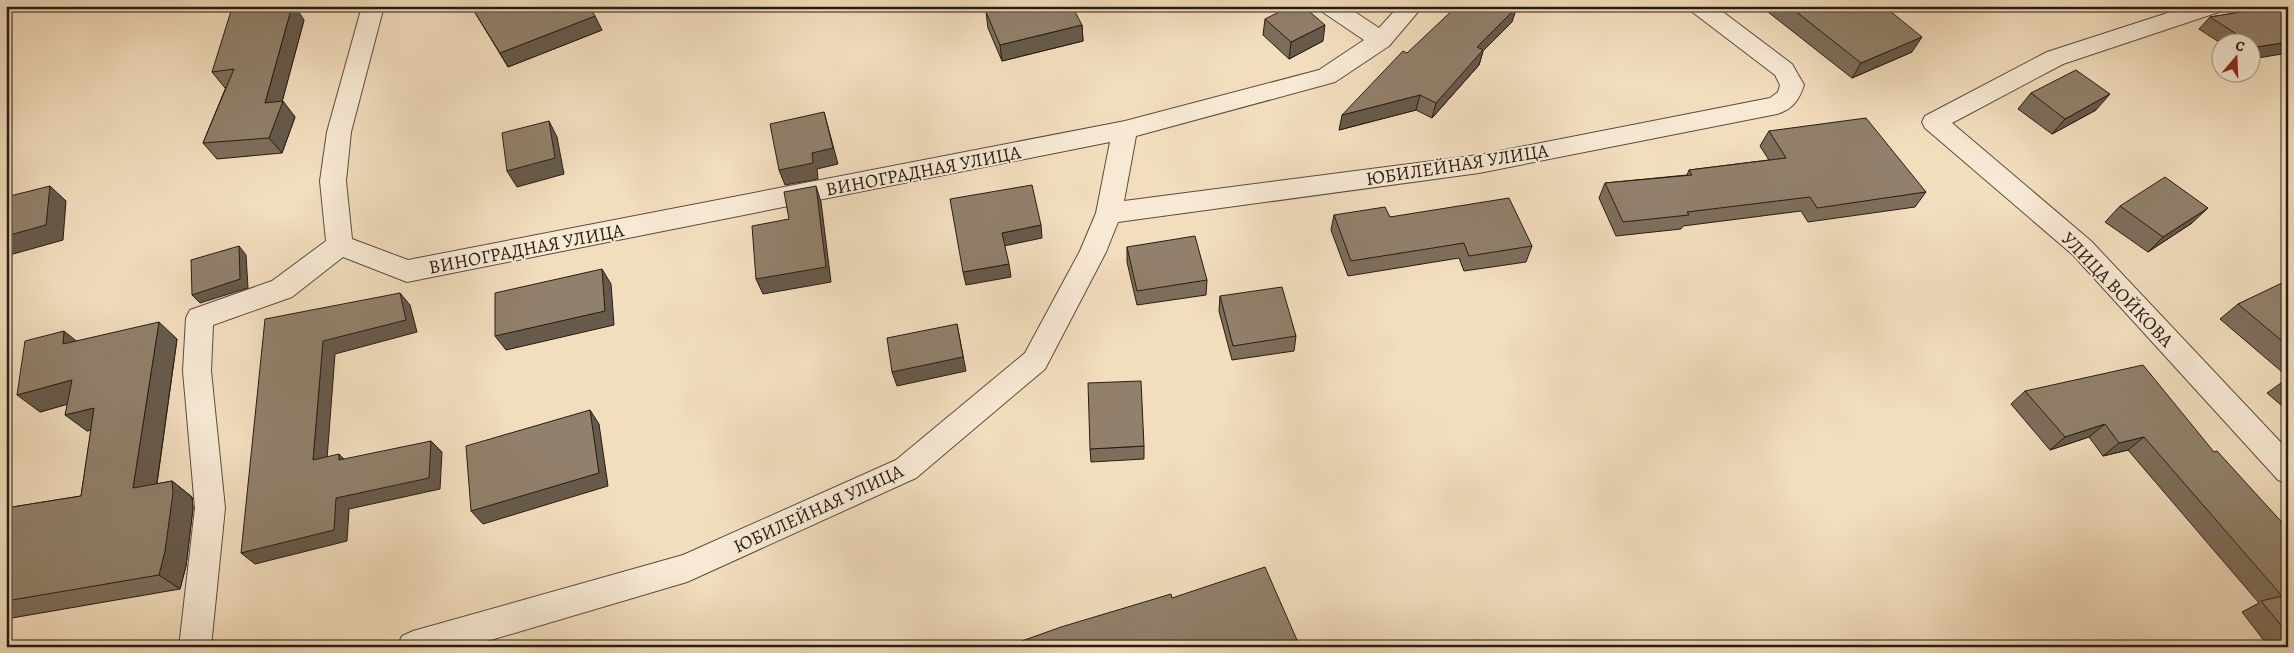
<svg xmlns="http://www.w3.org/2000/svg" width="2294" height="653" font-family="Alegreya,serif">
<rect width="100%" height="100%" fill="#f2ddbd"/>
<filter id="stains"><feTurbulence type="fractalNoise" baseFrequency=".004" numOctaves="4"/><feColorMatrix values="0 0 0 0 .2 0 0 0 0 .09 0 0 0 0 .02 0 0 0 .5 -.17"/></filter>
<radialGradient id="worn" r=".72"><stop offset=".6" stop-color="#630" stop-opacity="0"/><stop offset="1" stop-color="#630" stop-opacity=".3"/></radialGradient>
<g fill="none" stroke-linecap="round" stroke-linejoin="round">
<defs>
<g id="minor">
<path d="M362,6H384L351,132L346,181L352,239L408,260L1125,121L1319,70L1364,40L1321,11L1318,6H1346L1379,28L1399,6H1423L1389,46L1335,82L1136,136L1124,201L1479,155L1770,98L1778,92L1780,85L1775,75L1691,11L1688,6H1715L1792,64L1804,85C1799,100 1793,109 1777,114L1479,173L1118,222L1106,252L1045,369L916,478L687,582L467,647H397L402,636L413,631L683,555L896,460L1025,353L1080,251L1096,213L1110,142L407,282L343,257L292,297L213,325L211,371L225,508L211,647H179L195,508L183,371L186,318L190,310L272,281L326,241L320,181L327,132Z"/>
<path d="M2189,6H2225L2222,11L2063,64L1952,123L2091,241L2288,450V484L2278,480L2073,255L1925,128L1922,122L1925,116L2047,52Z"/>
</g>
</defs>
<use href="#minor" stroke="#5a4c3e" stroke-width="2"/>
<use href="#minor" fill="#f7e9d4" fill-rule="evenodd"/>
</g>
<g fill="#7d6e5c" stroke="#271c13">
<path d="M471,6L602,30L508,67Z"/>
<path d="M1768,6H1863L1912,52L1852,78L1768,12L1770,8Z"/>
<path d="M2279,6L2252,59V42H2222V44L2199,29L2210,17Z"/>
<path d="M986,12L1082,25L1083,41L1002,61L988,28Z"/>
<path d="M1265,19L1323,41L1289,59L1263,35Z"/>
<path d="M304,20L282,101L295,117L282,153L217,159L203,143L226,87L225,88L212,72Z"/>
<path d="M1512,22L1483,51L1479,65L1432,118L1416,110L1339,130Z"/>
<path d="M2031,93L2096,110L2052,134L2018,109Z"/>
<path d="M1769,131L1926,192L1915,207L1808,222L1801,211L1683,226L1681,229L1616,236L1599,198L1605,183L1687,175L1689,170L1769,160L1760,146Z"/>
<path d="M2120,206L2192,223L2148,252L2105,222Z"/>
<path d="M1334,215L1390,217L1532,246L1526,262L1464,271L1459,258L1348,276L1331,230Z"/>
<path d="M1127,247L1207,280L1206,295L1137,305L1127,262Z"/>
<path d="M2288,282V377L2220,319L2238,304Z"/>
<path d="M1220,296L1296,336L1294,351L1232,360L1219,311Z"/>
<path d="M177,339L157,484L172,481L192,497L193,508L186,566L180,589L6,619V508L81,496L91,430L87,431L67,404L40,412L76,341Z"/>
<path d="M2288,378V411L2267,393Z"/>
<path d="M2025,391L2214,452L2288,529V647H2269L2242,612L2259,603L2128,450L2103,456L2089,437L2050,450L2011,404Z"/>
<path d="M1144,446V459L1091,462L1090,449Z"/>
</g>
<g fill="#665a4b" stroke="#271c13">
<path d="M292,6H295L304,20L281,106L283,101L295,117L282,153L269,138L265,103Z"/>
<path d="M1517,7L1512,22L1483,51L1479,65L1432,118L1436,103L1477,47Z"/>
<path d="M595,16L602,30L508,67L500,53Z"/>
<path d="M1082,25L1083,41L1002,61L1000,45Z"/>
<path d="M1325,25L1323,41L1289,59L1291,42Z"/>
<path d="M1922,37L1912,52L1852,78L1861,63Z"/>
<path d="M2288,42V53L2252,59V53L2257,47Z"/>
<path d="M2110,94L2096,110L2052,134L2065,119Z"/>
<path d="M1420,95L1416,110L1339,130L1342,115Z"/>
<path d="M824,112L838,164L817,169L818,179L785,185L779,170L812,153Z"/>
<path d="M549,121L557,137L564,174L517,187L507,171Z"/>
<path d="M50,186L66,201L63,240L6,256V236Z"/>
<path d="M816,186L821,202L831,282L763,294L756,279Z"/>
<path d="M2208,208L2192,223L2148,252L2163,237Z"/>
<path d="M1041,225L1042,238L1004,246L1002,233Z"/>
<path d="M239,246L246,255L248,288L200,303L192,295Z"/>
<path d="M1009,264L1011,277L966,285L963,272Z"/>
<path d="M602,269L611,284L614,325L506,350L495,336Z"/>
<path d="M400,293L410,305L417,332L335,354L326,472L313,460L323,341Z"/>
<path d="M159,322L177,339L154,503L133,488Z"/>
<path d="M957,324L966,371L897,386L892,372Z"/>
<path d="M64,331L85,348L63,344Z"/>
<path d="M72,380L93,397L40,412L17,395Z"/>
<path d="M94,408L115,425L87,431L65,415Z"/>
<path d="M590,410L599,424L608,486L483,524L471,511Z"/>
<path d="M2105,424L2089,437L2050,450L2065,437Z"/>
<path d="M2144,437L2128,450L2103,456L2119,443Z"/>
<path d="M431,441L442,452L440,489L349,509L347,541L255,564L241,553L336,498Z"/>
<path d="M339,454L351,466L339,460Z"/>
<path d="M172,481L192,497L193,508L186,566L180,589L159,575Z"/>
</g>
<g fill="#91806b" stroke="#271c13">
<path d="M271,6H292L265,103L283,101L269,138L203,143L234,69L212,72L231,11Z"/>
<path d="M471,6H589L595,16L500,53Z"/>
<path d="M1009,6H1072L1082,25L1000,45L986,12Z"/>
<path d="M1291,6H1303L1325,25L1291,42L1265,19Z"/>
<path d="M1457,6H1515L1517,7L1477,47L1483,50L1436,103L1420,95L1342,115L1403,51L1407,53Z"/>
<path d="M1789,6H1863L1867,10L1877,6H1884L1922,37L1861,63Z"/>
<path d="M2279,6H2288V42L2257,47L2252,44V42H2249L2210,17Z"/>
<path d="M2076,70L2110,94L2065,119L2031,93Z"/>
<path d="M824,112L833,148L812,153L813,163L779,170L770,124Z"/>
<path d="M1866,118L1926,192L1817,208L1810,197L1687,212L1689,215L1623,222L1605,183L1692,175L1689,170L1786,158L1769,131Z"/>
<path d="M549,121L555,158L507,171L502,133Z"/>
<path d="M2165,177L2208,208L2163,237L2120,206Z"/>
<path d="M1032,185L1041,225L1002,233L1009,264L963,272L950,199Z"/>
<path d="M50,186L46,225L6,236V197Z"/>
<path d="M816,186L826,267L756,279L752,226L789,219L784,192Z"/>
<path d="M1509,198L1532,246L1469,256L1464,243L1351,261L1334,215L1385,207L1390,217Z"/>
<path d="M1195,236L1207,280L1137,291L1127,247Z"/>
<path d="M239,246L240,279L192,295L191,260Z"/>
<path d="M602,269L605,311L495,336V293Z"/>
<path d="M2286,281L2288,282V346L2238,304Z"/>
<path d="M1282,287L1296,336L1233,346L1220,296Z"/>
<path d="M400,293L406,320L323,341L313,460L339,454V460L431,441L429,478L336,498L334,530L241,553L265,319Z"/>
<path d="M159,322L133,488L172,481L173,493L165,551L159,575L6,601V508L81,496L94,408L65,415L72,380L17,395L25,341L64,331L63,344Z"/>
<path d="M957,324L963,357L892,372L887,338Z"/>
<path d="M2143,365L2214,452L2217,451L2288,529V634L2261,601L2282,596L2144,437L2119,443L2105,424L2065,437L2025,391Z"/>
<path d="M1141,381L1144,446L1090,449L1088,383Z"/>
<path d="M590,410L599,473L471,511L466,446Z"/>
<path d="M1265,567L1300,647H1232L1231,645L1225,647H1005L1061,627L1171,594L1172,598Z"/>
</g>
<g text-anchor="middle" stroke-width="4" stroke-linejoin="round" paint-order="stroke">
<g font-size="19" fill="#271c13" stroke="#f7e9d4">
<text transform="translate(1457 164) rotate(-9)" y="7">ЮБИЛЕЙНАЯ УЛИЦА</text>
<text transform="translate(923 170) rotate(-11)" y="7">ВИНОГРАДНАЯ УЛИЦА</text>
<text transform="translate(526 248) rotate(-11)" y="7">ВИНОГРАДНАЯ УЛИЦА</text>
<text transform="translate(2118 289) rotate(46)" y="7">УЛИЦА ВОЙКОВА</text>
<text transform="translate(818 508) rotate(-25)" y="7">ЮБИЛЕЙНАЯ УЛИЦА</text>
</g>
</g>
<rect width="2294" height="653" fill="none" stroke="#f2ddbd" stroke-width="25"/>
<rect x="8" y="8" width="2279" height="638" fill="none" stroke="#271c13" stroke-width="2.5"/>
<rect x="12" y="12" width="2269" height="628" fill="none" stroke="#271c13"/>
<g transform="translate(2236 58) rotate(19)"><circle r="24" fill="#f7e9d4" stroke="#a49787"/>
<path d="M0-4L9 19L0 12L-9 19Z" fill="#8f2418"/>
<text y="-8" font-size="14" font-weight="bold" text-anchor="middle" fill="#271c13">С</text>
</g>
<rect width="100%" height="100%" filter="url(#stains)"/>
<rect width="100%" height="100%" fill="url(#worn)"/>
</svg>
